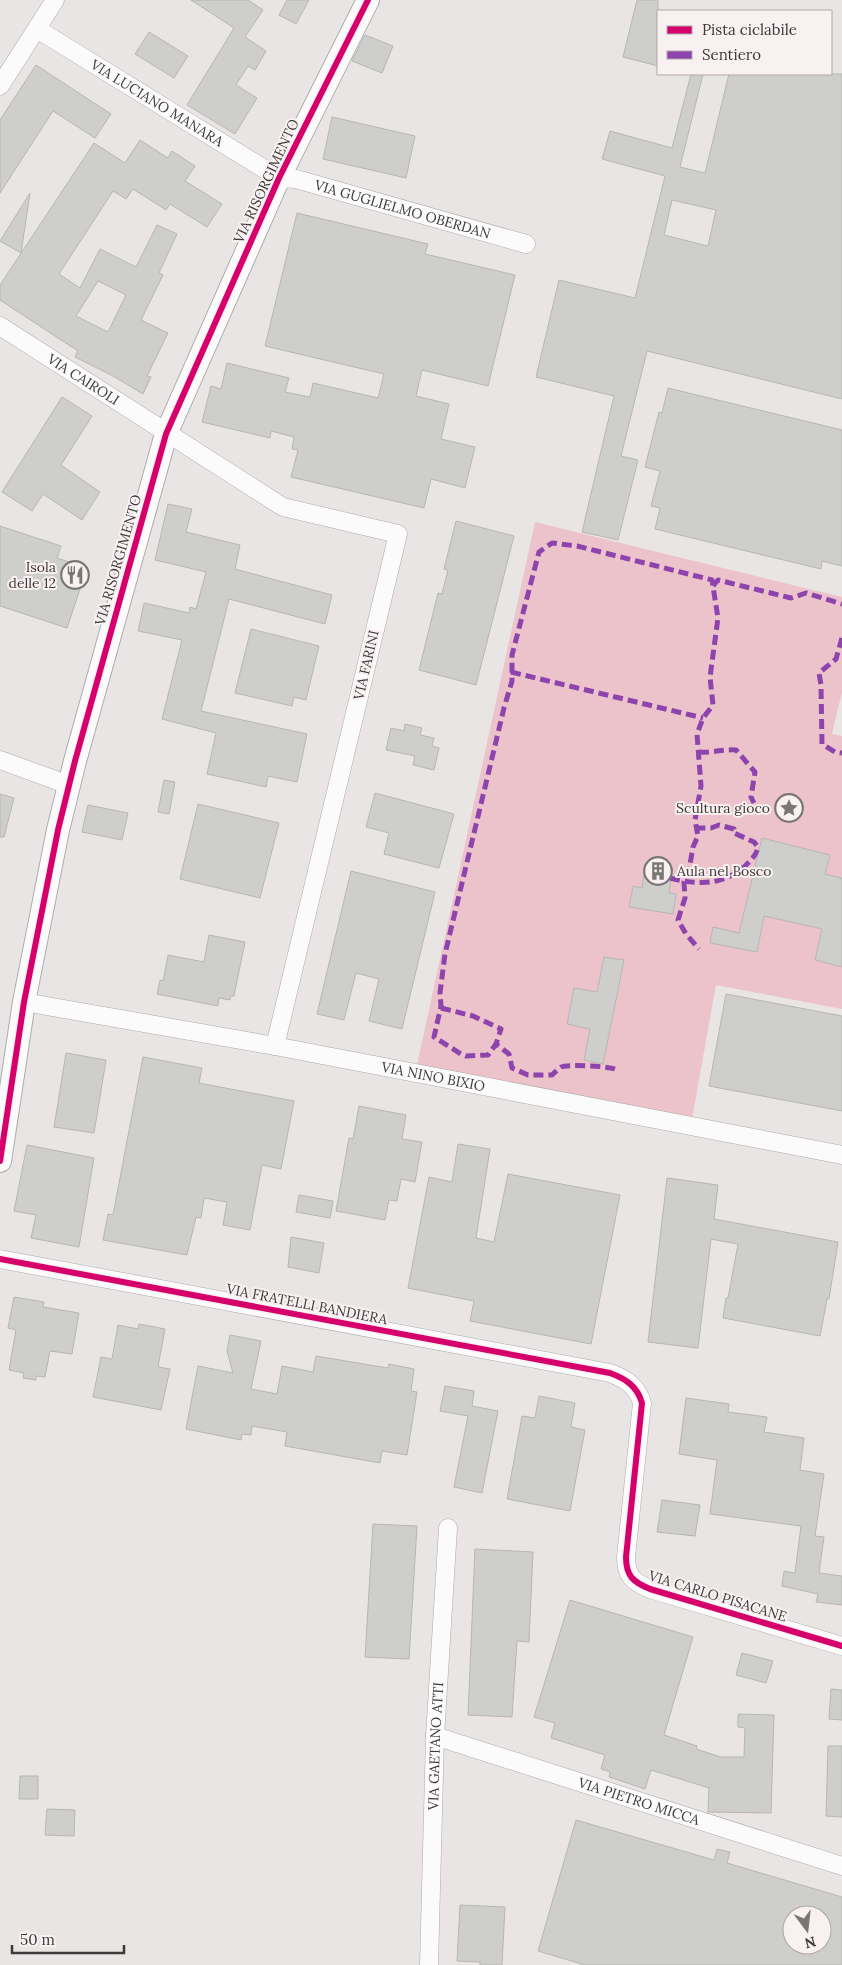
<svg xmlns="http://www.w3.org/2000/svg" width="842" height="1965" font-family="Lora,serif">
<rect width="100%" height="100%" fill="#eae5e5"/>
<path fill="#edc3cb" d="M535,522L842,597V692L832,734L842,736V1009L716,985L692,1119L417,1065Z"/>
<g fill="#cececd" stroke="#b7b6b5" fill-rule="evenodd">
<path d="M191,0H248L263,10L245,37L266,51L255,70L248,66L236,85L257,98L235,134L187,105L234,28Z"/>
<path d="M287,0H309L296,24L279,15Z"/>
<path d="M637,0H658V66L623,57Z"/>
<path d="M149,32L188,56L174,78L135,54Z"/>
<path d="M365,35L393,46L382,73L352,61Z"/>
<path d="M36,65L111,114L95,138L53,111L0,193V120Z"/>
<path d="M691,74H703L680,167L705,173L729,74H842V399L647,351L621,456L638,460L618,540L582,532L614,396L536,377L559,280L635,298L665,176L602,159L610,131L672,148ZM672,200L716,210L708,246L664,235Z"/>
<path d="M332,117L415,136L406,178L323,159Z"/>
<path d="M140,140L168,158L172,151L195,166L185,181L222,204L207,227L170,204L166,210L133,189L126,199L113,191L59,274L80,288L100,249L136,267L157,225L177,234L159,273L163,275L141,320L168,333L147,376L151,377L143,394L113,376L75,357L78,351L0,300V285L94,143L125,163ZM98,281L126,295L108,332L76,316Z"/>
<path d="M30,193L21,253L0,241Z"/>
<path d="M297,213L428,244L425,254L515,275L488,386L422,370L416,396L449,404L441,439L475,447L465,488L431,479L424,508L291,477L298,450L292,449L294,437L271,431L270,438L202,422L211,386L221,389L227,363L289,378L285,392L310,397L313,383L378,398L384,374L265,346Z"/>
<path d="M668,388L842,430V566L822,561L821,569L655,529L660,508L651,506L660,471L645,467L659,412L662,413Z"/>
<path d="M62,397L92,416L61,465L100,492L82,520L43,494L32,511L2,492Z"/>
<path d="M168,504L192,509L186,532L240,545L235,569L332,595L325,624L229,599L201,711L307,734L297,782L268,776L266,787L207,774L216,733L162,719L182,640L138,631L144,603L189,613L190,607L196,609L206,572L155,560Z"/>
<path d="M456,521L514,536L476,685L419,670L438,593L442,594L448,570L444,569Z"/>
<path d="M0,526L61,546L57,558L87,568L67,628L0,606Z"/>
<path d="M251,629L319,646L306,700L294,697L292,706L235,693Z"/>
<path d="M405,724L422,728L420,735L434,738L432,746L439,748L434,770L413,765L415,756L386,750L391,728L404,731Z"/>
<path d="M164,780L175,782L169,814L158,812Z"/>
<path d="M375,793L454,814L439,868L384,854L389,833L366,827Z"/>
<path d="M0,794L14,798L4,837H0Z"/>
<path d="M198,804L279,823L260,898L180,879Z"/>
<path d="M88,805L128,813L122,840L82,832Z"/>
<path d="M762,838L830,855L825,874L842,878V967L815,960L822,929L764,916L757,952L710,943L713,927L739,933Z"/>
<path d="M645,865L672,868L669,893L676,894L673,914L629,907L633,886L642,888Z"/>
<path d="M351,871L435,892L402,1029L369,1021L379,979L356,973L344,1020L317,1014Z"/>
<path d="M209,935L245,942L234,996H231L230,1000L219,998L218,1006L157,994L160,980L163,981L168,955L204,962Z"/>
<path d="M604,957L624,960L603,1064L584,1060L590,1029L567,1024L574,988L597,992Z"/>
<path d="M726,994L842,1016V1111L709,1086Z"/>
<path d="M66,1053L106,1060L94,1133L54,1127Z"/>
<path d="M143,1057L202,1068L199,1083L294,1101L281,1169L262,1165L250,1230L223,1225L227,1202L204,1198L201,1218L196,1217L187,1255L103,1240L108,1214L113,1215Z"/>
<path d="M359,1106L406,1115L402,1139L422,1142L415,1182L401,1179L397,1201L389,1200L385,1220L336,1211L349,1138L353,1139Z"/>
<path d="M458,1144L490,1149L476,1238L494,1242L508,1174L620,1195L591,1344L470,1321L474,1301L408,1288L429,1177L452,1182Z"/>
<path d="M27,1145L94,1158L79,1247L31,1238L36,1215L14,1211Z"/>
<path d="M667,1178L718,1185L714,1219L838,1242L829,1299H827L820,1336L723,1318L726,1298H728L738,1244L711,1239L698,1348L648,1342Z"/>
<path d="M299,1195L333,1201L330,1218L296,1212Z"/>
<path d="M291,1237L324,1243L319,1273L288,1267Z"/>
<path d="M14,1297L44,1302L43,1307L79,1313L72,1354L50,1351L45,1377L36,1376V1380L23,1378L24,1373L9,1370L16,1330L8,1328Z"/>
<path d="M139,1324L165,1329L158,1367L170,1369L161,1410L93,1397L101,1357L112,1359L118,1325L138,1329Z"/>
<path d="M230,1335L261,1341L251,1389L277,1394L282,1366L313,1372L316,1356L388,1368L389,1364L414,1369L411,1391L417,1392L407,1455L382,1451L380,1463L285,1446L287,1432L252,1426L251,1435L242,1434L241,1440L186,1429L198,1366L233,1373L227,1351Z"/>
<path d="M445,1386L474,1391L472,1406L498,1411L482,1493L454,1487L468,1416L440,1411Z"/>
<path d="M539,1396L575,1403L571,1427L585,1430L570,1511L507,1499L522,1416L535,1418Z"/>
<path d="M686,1398L729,1404L728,1412L767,1417L764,1432L804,1438L800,1470L824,1474L815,1536L824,1537L819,1573L842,1576V1605L816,1602L818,1594L782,1586L784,1571L795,1573L801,1526L710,1514L717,1460L679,1454Z"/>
<path d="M662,1500L700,1505L695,1536L657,1532Z"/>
<path d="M373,1524L417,1526L409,1659L365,1657Z"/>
<path d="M475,1549L533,1552L529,1642L517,1641L512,1717L468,1715Z"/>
<path d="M570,1600L693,1637L664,1735L697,1746L696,1749L721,1757H744L745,1728L738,1727V1714L774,1715L771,1813L708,1812L709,1788L651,1770L645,1789L609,1777L610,1772L601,1769L605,1755L551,1738L555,1723L534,1717Z"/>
<path d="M742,1653L773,1661L766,1683L736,1675Z"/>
<path d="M831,1689L842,1690V1720L829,1719Z"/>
<path d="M828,1746H842V1817L826,1816Z"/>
<path d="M20,1776H38V1799H19Z"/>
<path d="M47,1809L75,1810L74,1836L45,1835Z"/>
<path d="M576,1820L714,1860L717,1849L730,1852L727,1863L842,1897V1965H585L538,1951ZM792,1915H822V1945H792Z"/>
<path d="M460,1905L505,1907L502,1965H480V1962L457,1961Z"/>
</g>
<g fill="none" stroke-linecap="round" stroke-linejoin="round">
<defs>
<g id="minor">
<path id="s1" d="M37,29L279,178L296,179L526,244"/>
<path d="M0,86L55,0"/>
<path id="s2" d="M0,326L283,507L398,534L275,1046"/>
<path d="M0,760L69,785"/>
<path id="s3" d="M24,1002L275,1046L842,1155"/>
<path d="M0,1259L610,1373C626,1379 637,1386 642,1403L626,1557C626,1576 633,1582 650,1589L842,1646"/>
<path id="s4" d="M435,1736L842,1866"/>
<path id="s5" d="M429,1965L435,1736L448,1528"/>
</g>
<path id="tertiary" d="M0,1161L24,1002L58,830L75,761L166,434L279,178L368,0"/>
</defs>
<use href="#minor" stroke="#aeaaaa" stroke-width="19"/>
<use href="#tertiary" stroke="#aeaaaa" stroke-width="24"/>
<use href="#minor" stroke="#fcfbfb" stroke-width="18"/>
<use href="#tertiary" stroke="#fcfbfb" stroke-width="22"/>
<g stroke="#8e44ad" stroke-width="5" stroke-dasharray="10 5" stroke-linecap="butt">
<path d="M713,586L718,580L791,598L806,593L842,604"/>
<path d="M842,638L836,659L819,673L821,685L822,744L835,752L842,753"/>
<path d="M511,672L703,718"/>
<path d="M699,752C712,753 722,749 736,750L755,772L751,797L754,803"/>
<path d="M670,878C697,885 723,886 745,866C751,860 756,856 758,847L754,842L734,833V829L719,825L711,828H697"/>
<path d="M441,1008L473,1016L501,1029L496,1044"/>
<path d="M615,1069C606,1066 569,1064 561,1067C558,1069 555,1072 552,1075H528L512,1068L509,1054L496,1044L488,1055L466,1056L461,1054L434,1037L441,1006L440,993L445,954L504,708L512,681V655L539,552L552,543L577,546L712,580L718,618L710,677L713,705L703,718L697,734L701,786L695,820L698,836L693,847L689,870L684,882L685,898L678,920L686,934L699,949"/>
</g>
<defs>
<g id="cycleway">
<path d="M0,1161L24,1002L58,830L75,761L166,434L279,178L368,0"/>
<path d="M0,1259L610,1373C626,1379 637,1386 642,1403L626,1557C626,1576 633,1582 650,1589L842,1646"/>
</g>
</defs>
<use href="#cycleway" stroke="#f9f0f1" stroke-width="9"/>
<use href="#cycleway" stroke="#d6006c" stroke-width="6"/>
</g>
<defs>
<symbol id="restaurant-ring" viewBox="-11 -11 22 22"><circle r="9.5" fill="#f9f0f1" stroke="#7a7676" stroke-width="1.5"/><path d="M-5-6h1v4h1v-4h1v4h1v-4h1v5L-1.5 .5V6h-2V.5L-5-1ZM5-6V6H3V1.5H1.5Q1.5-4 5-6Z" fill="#7a7676"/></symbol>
<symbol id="sight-ring" viewBox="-11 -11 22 22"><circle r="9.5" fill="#f9f0f1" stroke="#7a7676" stroke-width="1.5"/><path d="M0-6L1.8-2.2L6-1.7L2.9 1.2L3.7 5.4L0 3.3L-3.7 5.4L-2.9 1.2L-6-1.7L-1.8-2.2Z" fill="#7a7676"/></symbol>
<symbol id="building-ring" viewBox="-11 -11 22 22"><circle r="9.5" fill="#f9f0f1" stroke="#7a7676" stroke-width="1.5"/><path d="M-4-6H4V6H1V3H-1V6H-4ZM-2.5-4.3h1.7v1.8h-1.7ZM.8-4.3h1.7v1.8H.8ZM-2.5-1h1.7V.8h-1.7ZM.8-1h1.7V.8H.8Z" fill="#7a7676"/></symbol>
</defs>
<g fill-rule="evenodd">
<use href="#restaurant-ring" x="59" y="559" width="32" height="32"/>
<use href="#sight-ring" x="773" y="792" width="32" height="32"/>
<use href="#building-ring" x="642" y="855" width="32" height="32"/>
</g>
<g text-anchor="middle" stroke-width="4" stroke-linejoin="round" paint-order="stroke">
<g font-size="14" fill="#3e3a3b" stroke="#f9f0f1">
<text dy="5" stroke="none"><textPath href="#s1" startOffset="141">VIA LUCIANO MANARA</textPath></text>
<text transform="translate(266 181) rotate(-65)" y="5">VIA RISORGIMENTO</text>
<text dy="5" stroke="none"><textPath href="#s1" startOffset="412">VIA GUGLIELMO OBERDAN</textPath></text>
<text dy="5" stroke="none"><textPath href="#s2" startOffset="99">VIA CAIROLI</textPath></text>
<text transform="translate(118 560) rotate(-74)" y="5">VIA RISORGIMENTO</text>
<text transform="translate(366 665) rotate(-77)" y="5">VIA FARINI</text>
<text dy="5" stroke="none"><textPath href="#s3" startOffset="416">VIA NINO BIXIO</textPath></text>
<text transform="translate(307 1304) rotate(11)" y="5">VIA FRATELLI BANDIERA</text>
<text transform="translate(718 1596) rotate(17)" y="5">VIA CARLO PISACANE</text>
<text dy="5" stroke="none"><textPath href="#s5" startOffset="219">VIA GAETANO ATTI</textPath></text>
<text dy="5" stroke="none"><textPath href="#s4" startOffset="214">VIA PIETRO MICCA</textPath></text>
</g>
<g font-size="14" fill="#3e3a3b" stroke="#f9f0f1" text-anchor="end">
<text x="56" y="572">Isola<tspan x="56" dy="16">delle 12</tspan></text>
<text x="770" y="813">Scultura gioco</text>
<text x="677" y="876" text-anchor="start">Aula nel Bosco</text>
</g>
</g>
<rect x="657" y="10" width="175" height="65" fill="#f9f0f1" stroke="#aea7a8"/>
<rect x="667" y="26" width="25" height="8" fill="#d6006c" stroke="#aea7a8"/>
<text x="702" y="35" font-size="15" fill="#3e3a3b">Pista ciclabile</text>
<rect x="667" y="51" width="25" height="8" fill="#8e44ad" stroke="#aea7a8"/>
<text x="702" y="60" font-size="15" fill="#3e3a3b">Sentiero</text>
<g transform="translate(807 1930) rotate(165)"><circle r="24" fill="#f9f0f1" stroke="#aea7a8"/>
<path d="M0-4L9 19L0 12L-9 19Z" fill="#7a7676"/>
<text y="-8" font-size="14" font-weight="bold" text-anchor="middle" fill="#3e3a3b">N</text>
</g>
<path d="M12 1945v8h112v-8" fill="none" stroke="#3e3a3b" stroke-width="2.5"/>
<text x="20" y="1945" font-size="15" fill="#3e3a3b" stroke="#f9f0f1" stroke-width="4" paint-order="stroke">50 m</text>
</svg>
